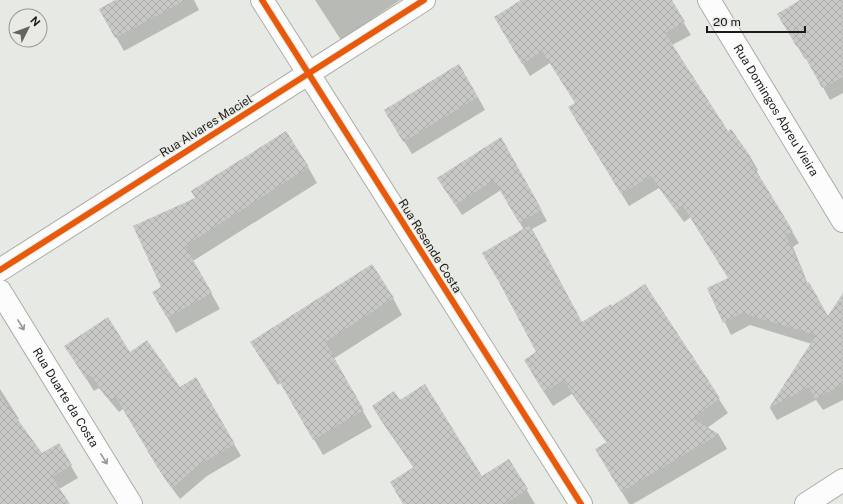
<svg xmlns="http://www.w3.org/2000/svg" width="843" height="504" font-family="'Public Sans',sans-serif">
<defs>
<pattern id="building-cross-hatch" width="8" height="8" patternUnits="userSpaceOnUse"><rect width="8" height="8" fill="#c8c9c6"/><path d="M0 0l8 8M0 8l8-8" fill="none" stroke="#abacaa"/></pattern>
</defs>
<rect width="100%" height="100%" fill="#e7e9e4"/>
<g fill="#0003">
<path d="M117,0H194L199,10L124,51L100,9Z"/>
<path d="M315,0H400L341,40Z"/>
<path d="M523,0H670L691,35L672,45L728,132L730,130L751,158L758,170L756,172L799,243L793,247L808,284L828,317H843V400L823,410L816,400L777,420L770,408L812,344L750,325L731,335L708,288L729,279L691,217L684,222L659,188L629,206L576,120V103L550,63L530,76L502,29Z"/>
<path d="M802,0H843V93L830,100L807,58L805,59L778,14Z"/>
<path d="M478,97L485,110L412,154L393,123Z"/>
<path d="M501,138L547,221L532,229L582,323L611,307L644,285L728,413L707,428L719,435L727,449L633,504H629L596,449L607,443L572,394L553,406L533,375L537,352L524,230L501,190L462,215L445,189Z"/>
<path d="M308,167L317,183L193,261L220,309L176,333L153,292L162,287L134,226Z"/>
<path d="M393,298L402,315L333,359L372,427L323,455L281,382L278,385L251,343Z"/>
<path d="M130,353L180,389L196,378L241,456L207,476L180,499L165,479L123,409L119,412L99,388L94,391L73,358Z"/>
<path d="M0,389L19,419L17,420L42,455L59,445L71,466L78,478L59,489L68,504H0Z"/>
<path d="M400,402L481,477L509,460L535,504H404L414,468L382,422L373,407Z"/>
</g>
<g fill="url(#building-cross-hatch)">
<path d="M115,0H186L115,38L99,9Z"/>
<path d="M521,0H672L685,22L665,33L728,131L731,129L751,157L749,159L793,231L786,235L807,283L809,282L828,316L843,293V384L815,399L809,387L769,408L816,335L742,313L723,323L707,288L728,278L683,206L676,211L651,176L621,194L568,107L575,103L542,51L522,64L494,17Z"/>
<path d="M800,0H843V77L822,88L799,46L797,47L777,14Z"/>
<path d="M459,64L478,97L403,142L384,110Z"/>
<path d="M286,131L309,167L185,246L212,293L167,318L152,292L161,287L133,226L195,198L191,191Z"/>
<path d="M501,137L542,210L519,223L494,180L455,205L437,178Z"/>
<path d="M530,225L582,322L611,304L612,306L645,284L720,398L693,419L719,434L621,492L595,449L607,442L563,380L544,392L524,360L536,352L500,284L482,253Z"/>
<path d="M372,264L394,298L325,342L364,410L313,440L271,367L268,369L250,342Z"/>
<path d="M108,317L130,352L147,340L180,387L196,377L235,444L200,464L172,488L157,467L116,397L111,401L91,376L86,379L64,346Z"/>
<path d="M425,384L482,476L509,459L528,489L505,504H403L390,482L414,467L372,406L394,391L400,400Z"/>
<path d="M0,395L42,453L59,443L72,465L52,477L70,504H0Z"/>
</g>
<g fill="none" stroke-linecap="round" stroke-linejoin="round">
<defs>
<g id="street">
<path id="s1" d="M709,0L843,221"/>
<path d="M0,270L424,0"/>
<path d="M806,504L843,480"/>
</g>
<g id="secondary">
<path d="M262,0L581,504"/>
<path id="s2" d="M0,291L131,504"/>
</g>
</defs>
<use href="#street" stroke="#acadaa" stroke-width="24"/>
<use href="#secondary" stroke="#acadaa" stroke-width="24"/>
<use href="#street" stroke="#fbfcfb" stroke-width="22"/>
<use href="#secondary" stroke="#fbfcfb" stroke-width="22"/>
<defs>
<g id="cycleway">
<path d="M262,0L581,504"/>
<path d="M0,270L424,0"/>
</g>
</defs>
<use href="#cycleway" stroke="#e8eae3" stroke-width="8"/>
<use href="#cycleway" stroke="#e8590c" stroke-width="6"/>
</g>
<defs><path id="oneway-shaft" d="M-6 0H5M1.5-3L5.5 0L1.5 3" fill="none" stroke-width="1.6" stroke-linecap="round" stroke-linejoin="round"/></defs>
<g stroke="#969795">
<use href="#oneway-shaft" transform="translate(21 325) rotate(58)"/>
<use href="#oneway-shaft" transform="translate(104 459) rotate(58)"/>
</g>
<g text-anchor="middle" stroke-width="3" stroke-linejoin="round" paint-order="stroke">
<g font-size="12" fill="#1b1c19" stroke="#e8eae3">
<text dy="4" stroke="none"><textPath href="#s1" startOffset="129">Rua Domingos Abreu Vieira</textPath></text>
<text transform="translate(206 126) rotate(-32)" y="4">Rua Alvares Maciel</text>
<text transform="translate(430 246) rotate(58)" y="4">Rua Resende Costa</text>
<text dy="4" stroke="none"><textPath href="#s2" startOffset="125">Rua Duarte da Costa</textPath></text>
</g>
</g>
<g transform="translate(28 28) rotate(48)"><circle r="19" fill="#e8eae3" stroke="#969892"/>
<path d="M0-3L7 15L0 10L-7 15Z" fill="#626460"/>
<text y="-6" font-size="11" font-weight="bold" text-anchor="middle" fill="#1b1c19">N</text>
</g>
<path d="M707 26v6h98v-6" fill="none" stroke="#1b1c19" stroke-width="2"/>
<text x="713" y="26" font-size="12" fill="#1b1c19" stroke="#e8eae3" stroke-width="3" paint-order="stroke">20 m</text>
</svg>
